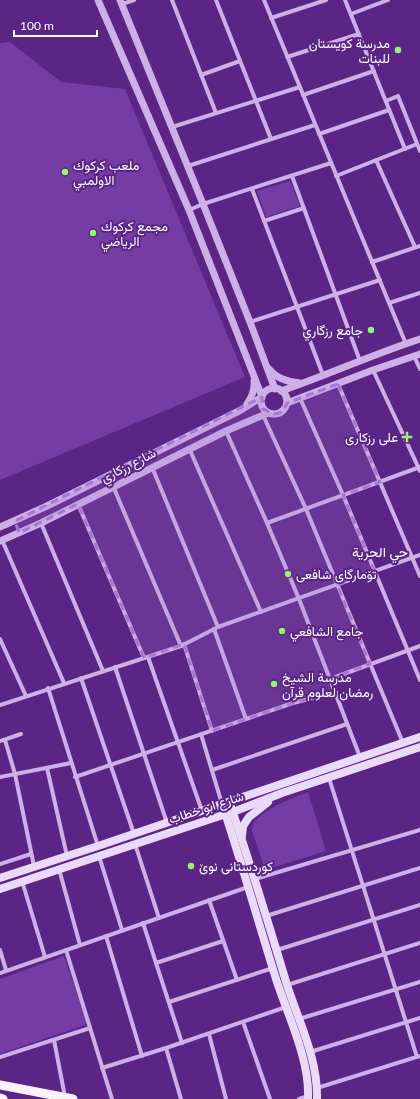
<svg xmlns="http://www.w3.org/2000/svg" width="420" height="1099" font-family="Lato,Vazirmatn,sans-serif">
<rect width="100%" height="100%" fill="#5b2585"/>
<g fill="#753ca4">
<path d="M10,42L61,82L125,89L245,377L0,480V43Z"/>
<path d="M290,181L300,206L266,217L257,191Z"/>
<path d="M308,792L326,851L265,870C262,861 259,852 256,843C255,839 253,835 252,831C250,813 295,797 308,792Z"/>
<path d="M64,956L88,1024L0,1054V979Z"/>
</g>
<g fill="none" stroke-linecap="round" stroke-linejoin="round">
<g stroke="#ceafe8" stroke-width="4">
<path d="M172,0L216,113"/>
<path d="M216,0L271,139"/>
<path d="M264,0L406,344"/>
<path d="M345,0L405,149"/>
<path d="M122,4L134,0"/>
<path d="M351,14L388,0"/>
<path d="M271,18L326,0"/>
<path d="M287,57L359,34"/>
<path d="M201,75L240,61"/>
<path d="M303,95L374,71"/>
<path d="M386,101L398,96L420,151"/>
<path d="M172,127L300,87"/>
<path d="M319,134L389,110"/>
<path d="M376,160L415,247"/>
<path d="M188,166L315,125"/>
<path d="M292,176L360,361"/>
<path d="M336,176L417,144"/>
<path d="M252,189L323,375"/>
<path d="M189,210L203,204L331,163"/>
<path d="M264,221L304,208"/>
<path d="M372,262L420,246"/>
<path d="M389,303L420,293"/>
<path d="M250,322L380,280"/>
<path d="M414,356L420,369"/>
<path d="M373,370L420,471"/>
<path d="M338,384L420,576"/>
<path d="M300,398L343,495L420,680"/>
<path d="M263,415L306,509L403,743"/>
<path d="M226,431L267,523L299,599L360,757"/>
<path d="M189,448L261,612"/>
<path d="M152,467L218,627"/>
<path d="M113,486L181,646"/>
<path d="M78,504L144,658"/>
<path d="M41,523L103,671"/>
<path d="M267,523L420,467"/>
<path d="M2,540L64,683"/>
<path d="M214,629L246,719"/>
<path d="M0,639L26,696"/>
<path d="M184,644L212,731"/>
<path d="M148,657L202,811"/>
<path d="M115,667L167,823"/>
<path d="M81,678L134,834"/>
<path d="M330,679L420,646"/>
<path d="M48,688L98,846"/>
<path d="M0,705L181,646L218,627L420,555"/>
<path d="M201,734L222,804"/>
<path d="M5,740L15,774L34,866"/>
<path d="M0,741L21,734"/>
<path d="M47,768L67,856"/>
<path d="M212,770L347,724"/>
<path d="M0,777L71,763"/>
<path d="M75,777L293,703L336,692"/>
<path d="M329,778L417,1057"/>
<path d="M135,844L159,918"/>
<path d="M99,856L122,930"/>
<path d="M0,864L31,854"/>
<path d="M59,869L80,945"/>
<path d="M255,879L420,830"/>
<path d="M22,881L45,957"/>
<path d="M209,900L237,980"/>
<path d="M266,916L420,868"/>
<path d="M143,923L182,1043"/>
<path d="M106,936L142,1056"/>
<path d="M0,950L6,970"/>
<path d="M66,950L112,1099"/>
<path d="M277,950L420,905"/>
<path d="M156,963L223,941"/>
<path d="M0,973L248,887"/>
<path d="M287,985L420,943"/>
<path d="M169,1002L273,968"/>
<path d="M299,1019L420,982"/>
<path d="M243,1022L270,1099"/>
<path d="M209,1034L226,1099"/>
<path d="M54,1040L65,1097"/>
<path d="M166,1048L181,1099"/>
<path d="M310,1052L420,1018"/>
<path d="M0,1057L90,1028"/>
<path d="M102,1068L166,1048L286,1007"/>
<path d="M317,1088L420,1056"/>
<path d="M299,1099L308,1096"/>
</g>
<g stroke="#ceafe8" stroke-width="7">
<path d="M120,0L203,204L250,322L275,389"/>
<path d="M269,369C276,378 288,382 300,383"/>
<circle cx="274" cy="401" r="13"/>
<path d="M281,391C328,375 373,354 420,339"/>
<path d="M287,403L373,370L420,354"/>
<path d="M247,404C252,397 255,390 254,381"/>
<path d="M0,527L47,506L241,410L262,397L252,371L189,210L98,0"/>
<path d="M0,541L41,523L226,431L268,413"/>
</g>
<g stroke="#ead9f7" stroke-width="8">
<path d="M231,807C251,866 269,925 287,985C299,1022 318,1059 317,1099"/>
<path d="M224,810C243,867 259,925 277,982C289,1018 310,1061 308,1099"/>
<path d="M242,836L243,826L249,817L268,802"/>
<path d="M0,878L98,846L420,737"/>
<path d="M0,889L226,814L233,812L282,793L420,747"/>
</g>
<g stroke="#f9f1fe" stroke-width="9">
<path d="M0,1085L73,1099"/>
<path d="M0,1098L3,1099"/>
</g>
</g>
<path fill="#a976d5" fill-opacity="0.2" stroke="#a976d5" stroke-width="3" stroke-dasharray="8 5" stroke-linejoin="round" d="M338,384L380,482L343,495L375,572L337,585L370,664L330,679L336,692L293,703L212,731L184,644L144,658L78,504L19,533L15,521L262,397L263,409L275,414L282,412L287,403Z"/>
<g fill="#98f273" stroke="#5b2585" stroke-width="1.5">
<circle cx="398" cy="50" r="4"/>
<circle cx="65" cy="172" r="4"/>
<circle cx="93" cy="233" r="4"/>
<circle cx="371" cy="330" r="4"/>
<path d="M405 431h4v4h4v4h-4v4h-4v-4h-4v-4h4z"/>
<circle cx="288" cy="574" r="4"/>
<circle cx="282" cy="631" r="4"/>
<circle cx="274" cy="684" r="4"/>
<circle cx="191" cy="866" r="4"/>
</g>
<g text-anchor="middle" stroke-width="4" stroke-linejoin="round" paint-order="stroke">
<g font-size="13" fill="#fff" stroke="#5b2585" text-anchor="start">
<text x="390" y="48" text-anchor="end">مدرسة كويستان<tspan x="390" dy="15">للبنات</tspan></text>
<text x="73" y="170">ملعب كركوك<tspan x="73" dy="15">الاولمبي</tspan></text>
<text x="101" y="231">مجمع كركوك<tspan x="101" dy="15">الرياضي</tspan></text>
<text x="363" y="335" text-anchor="end">جامع رزگاري</text>
<text x="398" y="442" text-anchor="end">على رزكارى</text>
<text x="296" y="579">تۆمارگاى شافعى</text>
<text x="290" y="636">جامع الشافعي</text>
<text x="282" y="682">مدرسة الشيخ<tspan x="282" dy="15">رمضان لعلوم قرآن</tspan></text>
<text x="199" y="871">کوردستانی نوێ</text>
</g>
<g font-size="13" fill="#fff" stroke="#5b2585">
<text transform="translate(128 465) rotate(-27)" y="5">شارع رزكاري</text>
<text transform="translate(206 807) rotate(-18)" y="5">شارع ابو خطاب</text>
</g>
<g font-size="14" fill="#fff" stroke="#5b2585">
<text x="380" y="557">حي الحرية</text>
</g>
</g>
<path d="M14 30v6h83v-6" fill="none" stroke="#ffffff" stroke-width="2"/>
<text x="20" y="30" font-size="12" fill="#ffffff" stroke="#5b2585" stroke-width="3" paint-order="stroke">100 m</text>
</svg>
